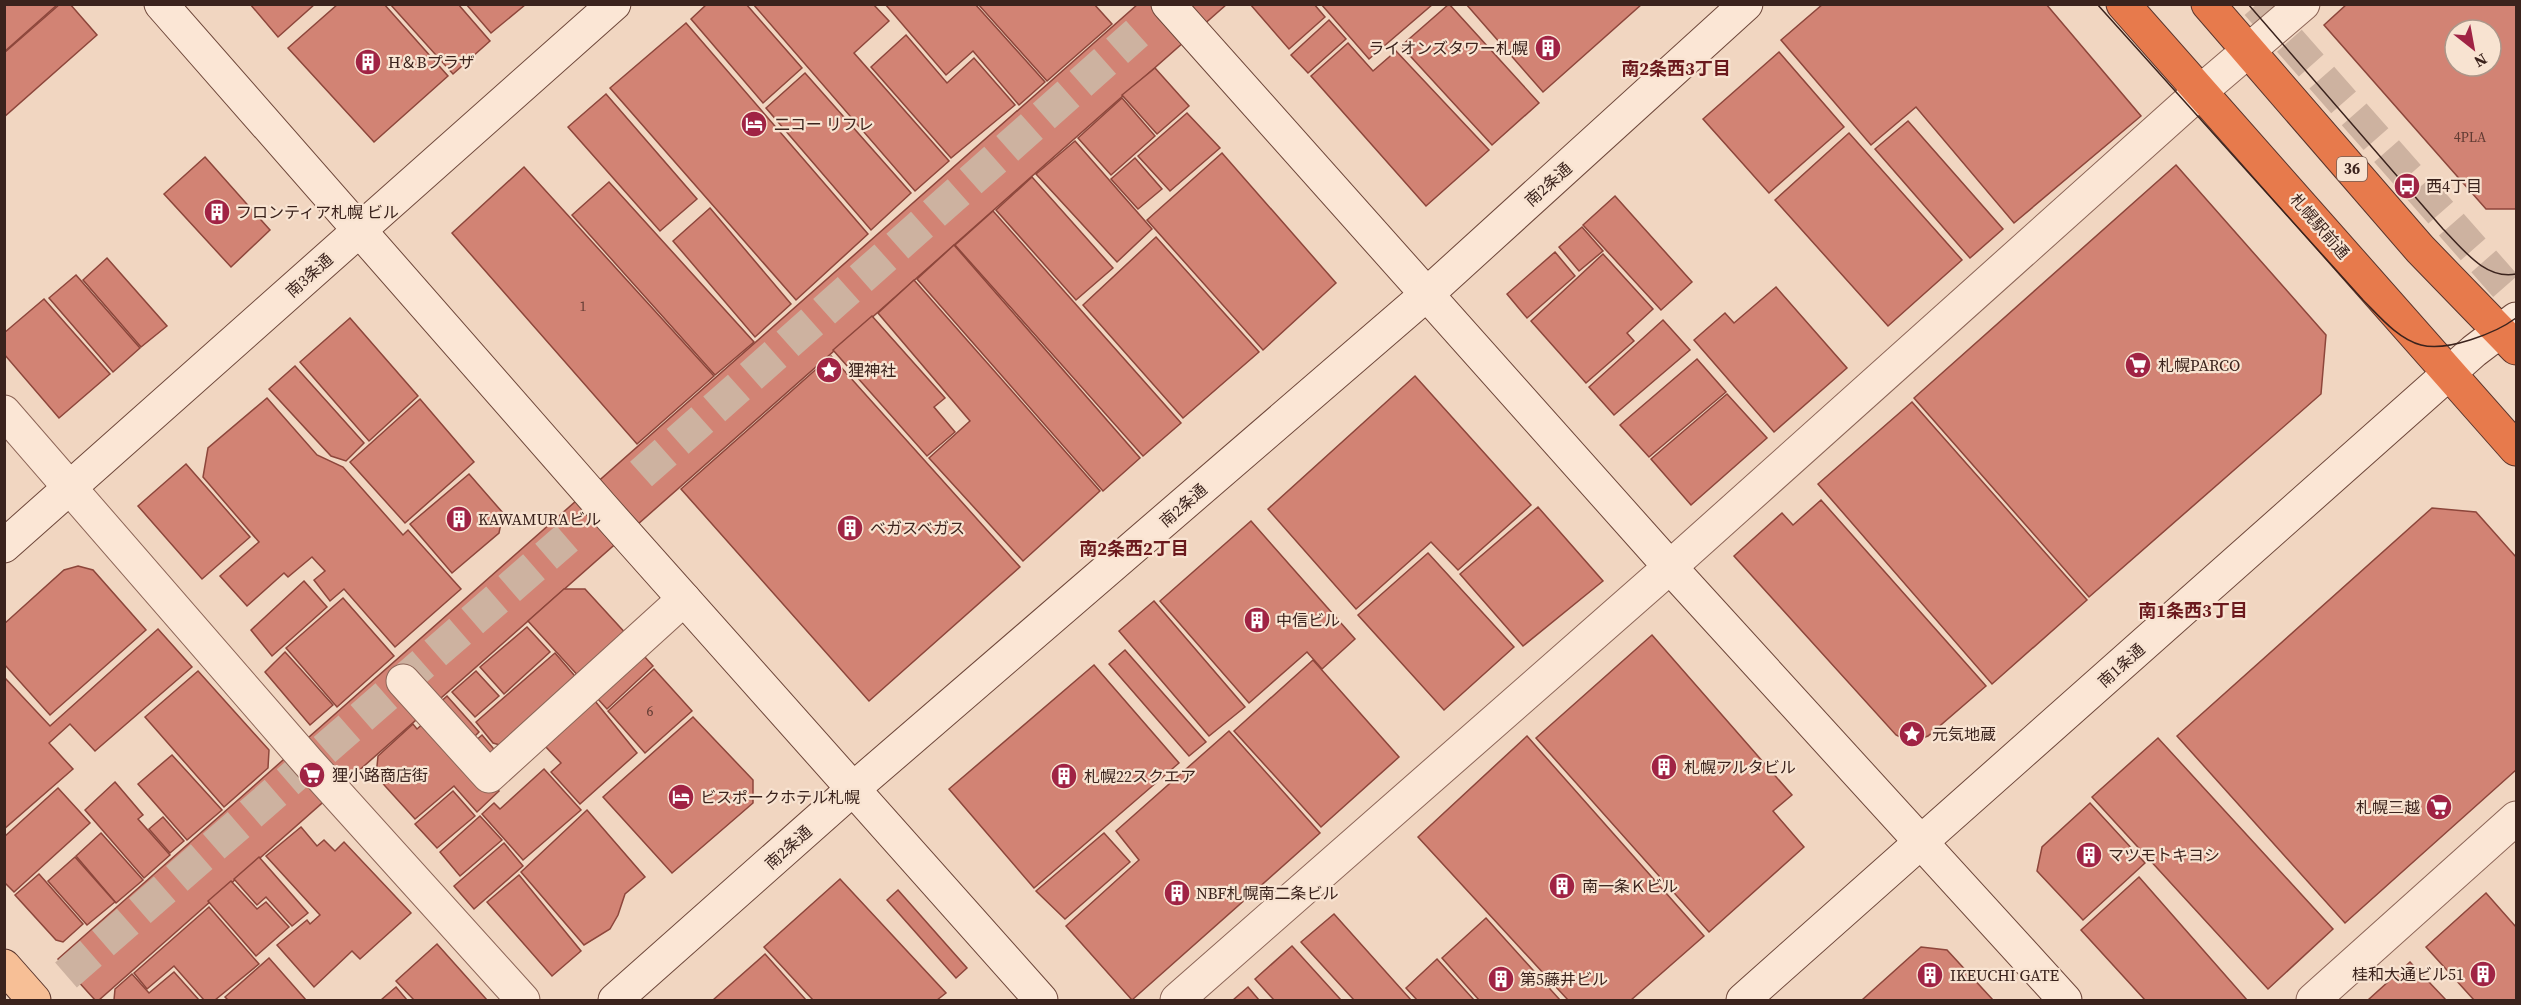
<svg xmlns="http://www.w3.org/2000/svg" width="2521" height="1005" font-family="'Source Serif 4','Noto Sans JP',serif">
<rect width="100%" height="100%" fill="#f1d6c1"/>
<g fill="#d28374" stroke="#8d463b" stroke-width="1.5" fill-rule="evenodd">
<path d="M4,4H58L4,52Z"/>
<path d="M60,4H70L97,35L4,117V53Z"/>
<path d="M250,4H315L278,37Z"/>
<path d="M338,4H384L448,76L374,142L288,48Z"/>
<path d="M390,4H458L490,41L453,74Z"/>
<path d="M466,4H525V5L491,33Z"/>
<path d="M707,4H746L802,68L763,103L691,19Z"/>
<path d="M753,4H873L889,21L854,53L949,161L915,191Z"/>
<path d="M885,4H975L1045,82L1019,105L973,51L946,75Z"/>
<path d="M978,4H1094L1112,24L1047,81Z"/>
<path d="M1138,4H1227L99,1000H95L58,959Z"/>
<path d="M1250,4H1314L1325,17L1289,49Z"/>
<path d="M1321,4H1433L1369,59Z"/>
<path d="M1449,4L1539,103L1492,145L1401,46Z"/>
<path d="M1466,4H1642L1543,92Z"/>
<path d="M1823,4H2046L2141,116L2014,223L1916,107L1871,145L1781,40Z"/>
<path d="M2347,4H2516V209H2486L2324,25ZM2455,30H2491V66H2455Z"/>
<path d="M1329,20L1346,39L1308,73L1291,55Z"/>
<path d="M686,23L868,234L796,300L610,88Z"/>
<path d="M906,35L947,83L974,58L1015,105L951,158L871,67Z"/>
<path d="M1348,43L1373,71L1396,51L1489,150L1426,206L1311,76Z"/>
<path d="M1779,52L1844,127L1769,193L1703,119Z"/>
<path d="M1155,68L1189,106L1157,134L1122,95Z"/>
<path d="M805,73L911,193L871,230L766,108Z"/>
<path d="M606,94L697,199L660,231L568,127Z"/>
<path d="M1122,98L1155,136L1111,175L1078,138Z"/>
<path d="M1187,113L1220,148L1170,191L1138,156Z"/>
<path d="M1908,121L2003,229L1970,258L1875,149Z"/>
<path d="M1849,133L1962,260L1888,326L1775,200Z"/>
<path d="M1075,141L1152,229L1117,262L1036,174Z"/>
<path d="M1222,153L1336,283L1263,350L1147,220Z"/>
<path d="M205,157L270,230L231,267L164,194Z"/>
<path d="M1135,158L1162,189L1138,209L1111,179Z"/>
<path d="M2176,165L2326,335L2321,394L2089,597L1914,398Z"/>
<path d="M524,167L714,376L637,444L452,233Z"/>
<path d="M1032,177L1113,268L1076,300L996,210Z"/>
<path d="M609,182L754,342L715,375L572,215Z"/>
<path d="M1615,196L1692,282L1661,310L1583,225Z"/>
<path d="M710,208L791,304L755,337L673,241Z"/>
<path d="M993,211L1181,423L1143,456L955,245Z"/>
<path d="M1582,227L1603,251L1579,271L1559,247Z"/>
<path d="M1156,237L1259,352L1183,418L1083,305Z"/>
<path d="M954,245L1140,458L1103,491L917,279Z"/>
<path d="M1555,252L1575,276L1527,318L1507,294Z"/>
<path d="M1603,254L1653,309L1627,333L1634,341L1586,383L1531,321Z"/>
<path d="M107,258L167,326L141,347L83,280Z"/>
<path d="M76,275L140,348L113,372L49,298Z"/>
<path d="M914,280L1100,491L1023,561L929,458L970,421L878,313Z"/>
<path d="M1776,287L1847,368L1774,432L1694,340L1725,313L1734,323Z"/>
<path d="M44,299L110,374L59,418L4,354V333Z"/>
<path d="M872,316L945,398L934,407L955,432L927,456L833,350Z"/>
<path d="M350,318L418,396L369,441L300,362Z"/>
<path d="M1663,320L1690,350L1614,415L1589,387Z"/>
<path d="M831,356L1020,567L869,701L681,489Z"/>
<path d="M1697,359L1726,392L1649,457L1620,425Z"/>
<path d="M295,366L364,443L346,461L331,456L269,389Z"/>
<path d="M1415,376L1531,505L1458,570L1431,542L1356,609L1268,509Z"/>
<path d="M1727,394L1767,438L1691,505L1651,459Z"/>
<path d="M267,398L317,455L343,467L403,535L408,530L461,589L395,647L344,589L330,601L314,580L325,571L312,557L288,577L284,573L247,606L220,576L259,542L203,477L208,448Z"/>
<path d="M420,399L474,462L405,523L350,462Z"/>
<path d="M1912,402L2087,600L1992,684L1818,484Z"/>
<path d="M186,464L250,537L202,579L138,506Z"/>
<path d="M469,474L503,513L499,533L452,573L410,524Z"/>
<path d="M1821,500L1986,686L1928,736L1917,740L1904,739L1896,735L1734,556L1782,513L1793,525Z"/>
<path d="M1538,507L1603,581L1523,646L1460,574Z"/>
<path d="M2432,508L2476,512L2516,557V770L2345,923L2177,736Z"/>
<path d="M1251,521L1355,639L1322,669L1307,652L1249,703L1160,601Z"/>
<path d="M1428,553L1514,647L1444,710L1358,615Z"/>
<path d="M78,566L93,570L146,630L50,715L4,664V624L64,570Z"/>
<path d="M304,581L327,607L272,656L251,630Z"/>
<path d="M564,589H585L629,637L582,680L528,621Z"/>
<path d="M343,598L394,656L337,707L286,648Z"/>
<path d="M1154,601L1245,707L1209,736L1119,631Z"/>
<path d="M527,627L550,652L504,694L480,667Z"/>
<path d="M158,629L192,667L95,751L70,724L49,743L73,769L4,829V677L50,726Z"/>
<path d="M1652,635L1792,795L1773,811L1804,847L1709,932L1536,738Z"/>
<path d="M1125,650L1206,742L1189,756L1109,664Z"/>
<path d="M285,652L333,705L310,725L265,672Z"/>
<path d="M555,653L580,682L507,747L493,743L476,722Z"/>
<path d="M644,656L653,666L607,709L598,699Z"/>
<path d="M1313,660L1399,757L1321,827L1234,731Z"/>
<path d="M1094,665L1179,763L1034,888L949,789Z"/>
<path d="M654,669L692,711L645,753L608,711Z"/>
<path d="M198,671L269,750L268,768L224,807L145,717Z"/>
<path d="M476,671L499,696L475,717L452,692Z"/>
<path d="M447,696L479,732L469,742L436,706Z"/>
<path d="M595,701L637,753L580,804L551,772L561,763L545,746Z"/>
<path d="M693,717L753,780V803L672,873L603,797Z"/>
<path d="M426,721L471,761L499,791L477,812L454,786L415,819L376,776L378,756L413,724L417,729Z"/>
<path d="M1229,731L1320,833L1132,1000L1066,926L1139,860L1116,831Z"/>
<path d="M482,735L498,754L489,763L472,744Z"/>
<path d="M1527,736L1704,936L1631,1000H1568L1418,837Z"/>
<path d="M2158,738L2333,929L2268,989L2092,797Z"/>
<path d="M172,755L222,810L187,840L138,784Z"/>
<path d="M544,769L581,810L523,860L482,814L494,803L500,809Z"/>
<path d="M115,782L143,815L138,819L170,855L144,878L85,810Z"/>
<path d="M58,788L90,823L14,892L4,882V837Z"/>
<path d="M453,791L475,816L437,848L415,824Z"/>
<path d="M2090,803L2145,863L2083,920L2037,871L2042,847Z"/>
<path d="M587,810L645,877L625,894L618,915L610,929L584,945L521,872Z"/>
<path d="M480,816L502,840L460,876L440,852Z"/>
<path d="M163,817L184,841L170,853L149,829Z"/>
<path d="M301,827L317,846L324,840L335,851L344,842L411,913L360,959L352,951L314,987L277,945L307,920L310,924L320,915L266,856Z"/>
<path d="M101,833L143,880L116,903L76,856Z"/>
<path d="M1104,833L1130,862L1065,919L1036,891Z"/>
<path d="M504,843L523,866L474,909L454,886Z"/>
<path d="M75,857L115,902L87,925L48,881Z"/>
<path d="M259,857L308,913L292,926L266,897L257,905L234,879Z"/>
<path d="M39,874L83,924L63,942L56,940L15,895Z"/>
<path d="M519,875L581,951L552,976L487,902Z"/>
<path d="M2139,877L2247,1000H2145L2081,930Z"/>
<path d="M840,879L946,993L937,1000H813L764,947Z"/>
<path d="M231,881L257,909L266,902L289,927L256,956L208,901Z"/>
<path d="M898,890L967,968L956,978L887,900Z"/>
<path d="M2486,893L2516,927V1000H2474L2426,947Z"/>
<path d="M209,907L259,964L215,1000H204L174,966L147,989L134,973Z"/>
<path d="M1334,914L1411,1000H1354L1301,942Z"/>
<path d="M1486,918L1560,1000H1479L1442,958Z"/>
<path d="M437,944L487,1000H414L396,981Z"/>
<path d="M1292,946L1341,1000H1274L1255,979Z"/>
<path d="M1921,947L1947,950L1993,1000H1862Z"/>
<path d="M765,954L806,1000H713Z"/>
<path d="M269,958L306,1000H228L225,997Z"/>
<path d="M1437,959L1474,1000H1417L1406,988Z"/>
<path d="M2410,962L2446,1000H2368Z"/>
<path d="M174,972L199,1000H114L115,989L132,974L149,993Z"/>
<path d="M396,987L407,1000H381Z"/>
<path d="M1248,987L1259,1000H1233Z"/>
</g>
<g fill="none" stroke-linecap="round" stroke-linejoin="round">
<g stroke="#cdb2a0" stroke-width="33" stroke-dasharray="33 16" stroke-linecap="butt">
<path d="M2257,4L2516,298"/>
<path d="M641,474L1137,33"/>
<path d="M66,975L567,538"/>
</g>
<defs>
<g id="street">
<path d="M4,412L308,762L523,1000"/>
<path d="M403,681L489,776L684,599"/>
<path d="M1177,1000L1670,567L2201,91L2303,4"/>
<path d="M2313,1000L2516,818"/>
</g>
<g id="secondary">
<path d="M161,4L602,507L1041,1000"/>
<path d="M1168,4L1670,567L2065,1000"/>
<path d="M4,546L614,4"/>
<path d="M615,1000L853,789L1427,294L1746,4"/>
<path d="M1743,1000L2474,351L2516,319"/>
</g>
<path id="primary" d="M4,966L34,1000"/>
<g id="highway">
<path d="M2123,4L2516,449"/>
<path d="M2208,4L2420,249L2516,348"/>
</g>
</defs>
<use href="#street" stroke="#8c6557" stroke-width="35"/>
<use href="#secondary" stroke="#6e473a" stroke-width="35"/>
<use href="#primary" stroke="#5a352c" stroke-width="35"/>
<use href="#highway" stroke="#5a352c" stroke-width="35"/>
<use href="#street" stroke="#fbe6d5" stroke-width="33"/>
<use href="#secondary" stroke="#fbe6d5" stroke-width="33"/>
<use href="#primary" stroke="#f7bf96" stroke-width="33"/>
<use href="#highway" stroke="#e77a4c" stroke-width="33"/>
<g stroke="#3b231d" stroke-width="1.5">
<path d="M2097,4L2363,300C2379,316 2398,339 2421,345C2447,352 2496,333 2516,318"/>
<path d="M2248,4L2443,229C2463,249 2485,280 2516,274"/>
</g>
</g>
<defs>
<symbol id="building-disc" viewBox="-11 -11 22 22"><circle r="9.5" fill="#a02344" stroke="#f8e3d1"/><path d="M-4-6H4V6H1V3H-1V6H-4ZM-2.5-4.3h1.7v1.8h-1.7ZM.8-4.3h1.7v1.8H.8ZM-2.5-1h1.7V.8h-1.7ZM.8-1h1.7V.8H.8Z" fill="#fff"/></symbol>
<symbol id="hotel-disc" viewBox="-11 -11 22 22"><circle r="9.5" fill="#a02344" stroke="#f8e3d1"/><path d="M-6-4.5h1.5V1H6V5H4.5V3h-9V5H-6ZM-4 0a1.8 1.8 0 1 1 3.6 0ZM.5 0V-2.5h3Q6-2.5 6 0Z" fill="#fff"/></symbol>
<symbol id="bus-disc" viewBox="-11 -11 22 22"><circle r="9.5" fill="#a02344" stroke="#f8e3d1"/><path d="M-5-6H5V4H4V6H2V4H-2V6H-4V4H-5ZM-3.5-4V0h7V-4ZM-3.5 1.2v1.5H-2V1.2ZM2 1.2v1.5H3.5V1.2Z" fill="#fff"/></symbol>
<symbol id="supermarket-disc" viewBox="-11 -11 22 22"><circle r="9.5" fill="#a02344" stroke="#f8e3d1"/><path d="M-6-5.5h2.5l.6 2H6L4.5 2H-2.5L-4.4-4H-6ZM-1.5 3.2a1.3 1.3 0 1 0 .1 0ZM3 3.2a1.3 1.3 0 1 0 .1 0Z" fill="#fff"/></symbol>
<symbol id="sight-disc" viewBox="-11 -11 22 22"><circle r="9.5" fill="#a02344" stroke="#f8e3d1"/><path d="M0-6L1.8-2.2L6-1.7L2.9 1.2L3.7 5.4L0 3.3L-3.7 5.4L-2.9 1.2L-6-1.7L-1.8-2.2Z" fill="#fff"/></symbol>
</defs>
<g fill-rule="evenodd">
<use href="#building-disc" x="1533" y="33" width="30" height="30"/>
<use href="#building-disc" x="353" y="47" width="30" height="30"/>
<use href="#hotel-disc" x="739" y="109" width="30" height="30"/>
<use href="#bus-disc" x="2392" y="171" width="30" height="30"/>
<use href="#building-disc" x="202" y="197" width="30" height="30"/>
<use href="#supermarket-disc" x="2123" y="350" width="30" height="30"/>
<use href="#sight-disc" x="814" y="355" width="30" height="30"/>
<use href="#building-disc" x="444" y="504" width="30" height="30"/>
<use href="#building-disc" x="835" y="513" width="30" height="30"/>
<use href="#building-disc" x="1242" y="605" width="30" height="30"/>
<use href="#sight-disc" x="1897" y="719" width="30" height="30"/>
<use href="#building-disc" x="1649" y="752" width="30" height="30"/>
<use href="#supermarket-disc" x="297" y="760" width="30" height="30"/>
<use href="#building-disc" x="1049" y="761" width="30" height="30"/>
<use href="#hotel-disc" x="666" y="782" width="30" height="30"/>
<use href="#supermarket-disc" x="2424" y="792" width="30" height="30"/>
<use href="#building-disc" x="2074" y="840" width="30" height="30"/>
<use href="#building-disc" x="1547" y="871" width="30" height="30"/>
<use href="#building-disc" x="1162" y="878" width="30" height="30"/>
<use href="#building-disc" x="2468" y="959" width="30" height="30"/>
<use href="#building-disc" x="1915" y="960" width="30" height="30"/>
<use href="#building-disc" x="1486" y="964" width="30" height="30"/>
</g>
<g text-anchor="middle" stroke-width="4.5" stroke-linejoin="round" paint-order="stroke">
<g font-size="14" fill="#613b33">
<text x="2470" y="142">4PLA</text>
<text x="583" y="311">1</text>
<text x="650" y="716">6</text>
</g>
<rect fill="#f8e3d1" stroke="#745d53" stroke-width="1.5" x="2337" y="157" width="30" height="24" rx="4.5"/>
<g font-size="15" font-weight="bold" fill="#3b231d">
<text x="2352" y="174">36</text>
</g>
<g font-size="16" fill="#3b231d" stroke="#f8e3d1" text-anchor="start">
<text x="1528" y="54" text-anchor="end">ライオンズタワー札幌</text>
<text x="388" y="68">H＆Bプラザ</text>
<text x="774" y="130">二コー リフレ</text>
<text x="2426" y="192">西4丁目</text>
<text x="236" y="218">フロンティア札幌 ビル</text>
<text x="2158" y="371">札幌PARCO</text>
<text x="848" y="376">狸神社</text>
<text x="478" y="525">KAWAMURAビル</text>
<text x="870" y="534">ベガスベガス</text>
<text x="1276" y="626">中信ビル</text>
<text x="1932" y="740">元気地蔵</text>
<text x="1684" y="773">札幌アルタビル</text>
<text x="332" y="781">狸小路商店街</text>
<text x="1084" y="782">札幌22スクエア</text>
<text x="700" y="803">ビスポークホテル札幌</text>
<text x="2420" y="813" text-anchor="end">札幌三越</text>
<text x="2108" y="861">マツモトキヨシ</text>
<text x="1582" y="892">南一条Ｋビル</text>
<text x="1196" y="899">NBF札幌南二条ビル</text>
<text x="2464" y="980" text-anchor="end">桂和大通ビル51</text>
<text x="1950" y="981">IKEUCHI GATE</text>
<text x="1520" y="985">第5藤井ビル</text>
</g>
<g font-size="16" fill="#3b231d" stroke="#f8e3d1">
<text transform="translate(1548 184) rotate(-42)" y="6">南2条通</text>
<text transform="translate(2320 226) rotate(49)" y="6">札幌駅前通</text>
<text transform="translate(309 275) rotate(-42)" y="6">南3条通</text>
<text transform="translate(1183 505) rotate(-41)" y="6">南2条通</text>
<text transform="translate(2121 665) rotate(-42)" y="6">南1条通</text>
<text transform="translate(788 847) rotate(-42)" y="6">南2条通</text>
</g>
<g font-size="18" font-weight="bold" fill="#6b191d" stroke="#f8e3d1">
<text x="1676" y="75">南2条西3丁目</text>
<text x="1134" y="555">南2条西2丁目</text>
<text x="2193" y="617">南1条西3丁目</text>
</g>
</g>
<rect width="2521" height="1005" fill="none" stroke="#3b231d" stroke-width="12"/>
<g transform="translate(2473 48) rotate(149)"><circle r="28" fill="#f8e3d1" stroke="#ac9689" stroke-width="1.5"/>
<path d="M0-4.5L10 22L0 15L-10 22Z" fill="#a02344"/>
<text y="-9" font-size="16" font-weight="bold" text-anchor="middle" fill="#3b231d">N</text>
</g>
</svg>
